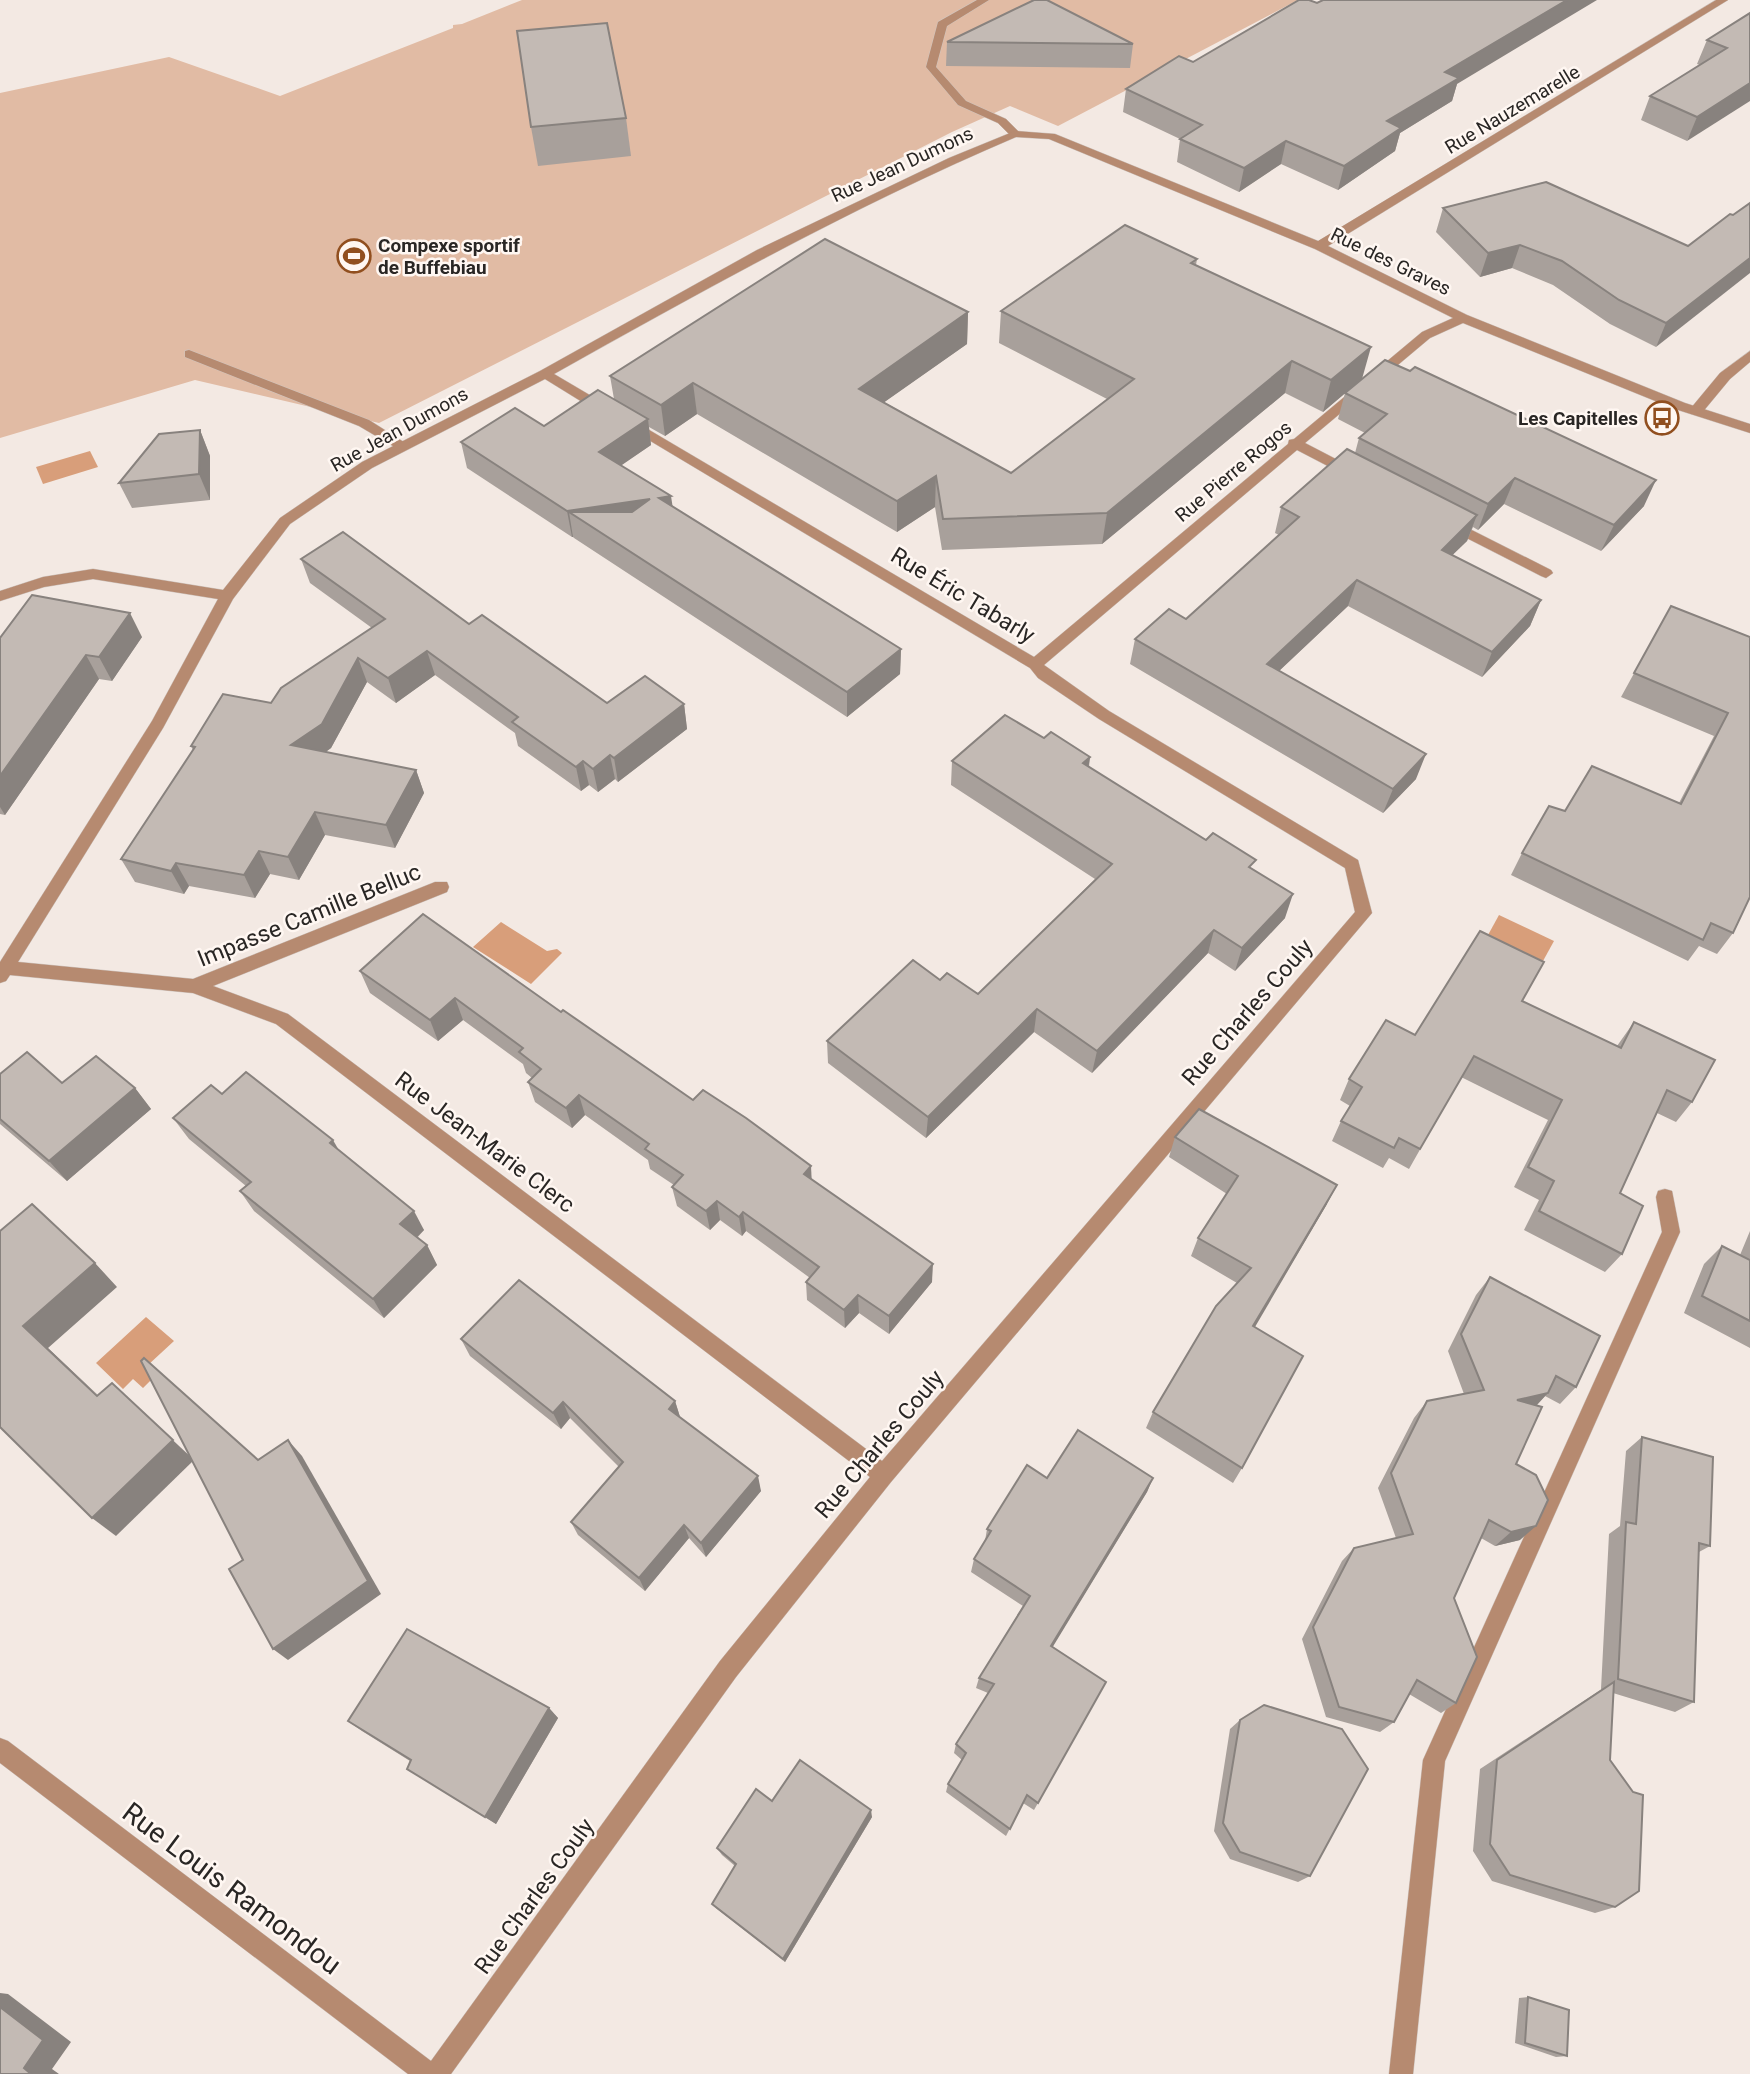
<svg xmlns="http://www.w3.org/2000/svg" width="1750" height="2074" font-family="Roboto,sans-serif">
<rect width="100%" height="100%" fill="#f3e9e3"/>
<path fill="#e1bba4" d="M522,0H1298L1058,126L1010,106L952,132L379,423L195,380L0,438V93L169,57L280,96L453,28V25L462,24Z"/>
<g fill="#d89e7a">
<path d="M90,451L98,467L43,484L36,467Z"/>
<path d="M1499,915L1554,941L1543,961L1488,935Z"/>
<path d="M501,922L547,951L557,949L562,953L531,984L473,947Z"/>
<path d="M146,1317L174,1341L148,1365L158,1373L143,1388L133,1379L123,1389L96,1363Z"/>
</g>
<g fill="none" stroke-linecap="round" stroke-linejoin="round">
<defs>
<g id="service">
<path d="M977,0H989L947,26L936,67L966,101L1006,119L1019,132V136H1011L998,123L958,105L926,67L938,22Z"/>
<path d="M189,350L369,420L410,446L408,449H398L359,426L185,357V351Z"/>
<path d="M1750,351V362L1730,379L1701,414H1691V408L1720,373Z"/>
</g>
<g id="minor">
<path d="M1716,0H1728L1328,246L1467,315L1685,403L1750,424V433L1675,409L1463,323L1430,338L1305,443L1355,469V475H1345L1297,450L1044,665L1109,711L1358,860L1372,913L891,1482L736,1677L451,2074H408L0,1763V1738L8,1741L431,2061L720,1661L870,1477L276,1024L193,993L10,975L6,981L0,983V962L152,721L218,599L93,579L44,587L0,601V591L43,577L93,569L223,590L280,518L362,462L540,371L757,250L949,158L1015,131L1055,134L1318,241ZM1016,137L1049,139L1315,249L1453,318L1422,332L1294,439L1289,440L1288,444L1034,657L634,421H624L622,424L1030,668L1038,678L1099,719L1345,868L1355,912L882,1461L288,1014L213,986L447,892L449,887L447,882H435L193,979L18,962L163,728L233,599L290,524L372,468L545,379L600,413H610V407L554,374C706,289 856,205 1016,137Z"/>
<path d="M1450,519L1551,570L1553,573L1546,578L1541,576L1445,527L1443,524Z"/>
<path d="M1665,1189L1672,1191L1680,1232L1445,1761L1413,2074H1389L1423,1760L1662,1232L1656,1197L1658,1191Z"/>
</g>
</defs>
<use href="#service" stroke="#cfc6c1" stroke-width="1"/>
<use href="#minor" stroke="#cfc6c1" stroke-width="1"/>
<use href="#service" fill="#b68a70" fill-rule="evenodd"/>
<use href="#minor" fill="#b68a70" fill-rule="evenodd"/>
</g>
<g fill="#a8a09b">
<path d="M1750,13L1687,141L1641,120L1650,96L1700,65L1697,64L1707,40Z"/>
<path d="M947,42L1133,44L1130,68L946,66Z"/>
<path d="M1193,62L1457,84L1452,101L1400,133L1395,151L1338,190L1281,164L1239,192L1177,162L1180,139L1123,112L1126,89Z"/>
<path d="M626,118L631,156L538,166L531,127Z"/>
<path d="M1443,208L1688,246L1730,214L1656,347L1610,324L1553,285L1512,268L1480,277L1436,232Z"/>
<path d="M1197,259L1196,265L1362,378L1644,506L1601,551L1504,504L1478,530L1473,527L1467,541L1452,555L1541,600L1530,626L1482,677L1348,606L1279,671L1416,779L1383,813L1130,664L1135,639L1186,619L1279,535L1275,533L1281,507L1355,453L1359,438L1365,433L1338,419L1345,393L1323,412L1285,393L1102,544L942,550L935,507L897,532L697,414L665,436L649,427L651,445L621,465L673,507L901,649L900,674L847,717L574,538L573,537H572L467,468L461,442L544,426L614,399L610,376L968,312L967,344L884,402L1011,473L1107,399L999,343L1001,311Z"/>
<path d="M200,430L210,456V500L132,508L119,483Z"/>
<path d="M301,559L469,624L607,703L684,704L687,729L618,782L615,779L598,792L589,785L581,791L518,746L515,733L435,675L396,703L367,682L331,748L326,752L416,770L424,793L395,848L325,835L299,880L270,874L255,898L189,886L184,894L135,882L121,859L193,750L191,746L271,703L372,628L310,583Z"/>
<path d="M1671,606L1750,637L1733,933L1717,954L1699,946L1688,961L1511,875L1522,853L1565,811L1679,803L1714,736L1621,697Z"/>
<path d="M142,637L112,681L99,679L5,815L0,814V638Z"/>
<path d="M1044,738L1090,757L1089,767L1253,869L1285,918L1235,971L1208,953L1092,1073L1034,1032L926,1138L828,1063L827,1041L940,980L978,994L1095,879L951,785L952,761Z"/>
<path d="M360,971L561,1012L812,1180L932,1282L889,1334L859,1313L845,1328L807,1300L806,1282L810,1278L746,1231L742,1236L720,1220L710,1230L677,1206L672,1187L674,1185L650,1169L648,1160L585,1115L572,1128L535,1102L528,1082L532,1078L526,1073L523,1064L463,1020L438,1041L370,993Z"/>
<path d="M1522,1001L1617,1046L1634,1022L1692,1102L1676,1122L1657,1113L1620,1193L1622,1254L1605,1272L1524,1230L1539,1200L1514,1187L1548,1120L1461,1077L1409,1169L1389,1158L1383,1168L1332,1141L1341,1121L1350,1106L1340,1100L1349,1079L1415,1035Z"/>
<path d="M0,1074L62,1083L135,1088L151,1109L67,1181L0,1124Z"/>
<path d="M222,1094L339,1150L424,1230L417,1238L427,1245L437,1265L384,1318L254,1211L240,1191L246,1186L189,1139L173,1118Z"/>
<path d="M1175,1137L1327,1204L1254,1327L1242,1468L1233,1483L1146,1428L1153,1412L1237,1283L1191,1256L1198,1238L1227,1194L1169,1157Z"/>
<path d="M1750,1231V1348L1684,1313L1704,1264L1722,1246L1740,1255Z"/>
<path d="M1490,1277L1576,1387L1560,1404L1545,1396L1537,1405L1516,1464L1520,1540L1495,1546L1481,1538L1454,1598L1456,1703L1441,1713L1409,1694L1394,1722L1380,1732L1326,1717L1302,1639L1342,1561L1354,1548L1396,1538L1378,1488L1414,1418L1427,1401L1464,1394L1448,1351L1476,1295Z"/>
<path d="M461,1339L675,1401L680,1417L761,1491L706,1557L689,1538L645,1591L578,1535L571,1522L619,1467L570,1418L561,1429L470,1356Z"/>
<path d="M1642,1437L1710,1546L1699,1552L1694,1702L1675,1712L1613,1693L1610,1760L1615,1907L1595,1913L1492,1881L1473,1851L1480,1769L1602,1689H1601L1609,1534L1620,1526L1626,1451Z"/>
<path d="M1047,1478H1153L1147,1492L1052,1647L1106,1682L1034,1810L1023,1803L1006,1836L946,1792L948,1784L962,1760L954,1753L956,1744L988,1693L976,1688L979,1678L1023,1606L971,1572L974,1559L985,1541L987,1529Z"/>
<path d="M549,1708L558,1718L496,1824L407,1769L410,1761L362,1731L348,1721Z"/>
<path d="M1240,1720L1310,1876L1298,1882L1230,1859L1214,1831L1230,1729Z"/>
<path d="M772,1801L872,1817L785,1962L717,1909L712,1904L735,1866L722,1855L717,1848Z"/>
<path d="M1528,1997L1567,2056L1556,2057L1515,2043L1519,1998Z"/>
</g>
<g fill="#88827e">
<path d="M1567,0H1597L1457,84L1452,101L1400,133L1395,151L1338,190L1344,166L1387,121L1445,72Z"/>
<path d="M1750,83V101L1687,141L1697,117Z"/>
<path d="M1286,141L1281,164L1239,192L1244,168Z"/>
<path d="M1520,245L1512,268L1480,277L1488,253Z"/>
<path d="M1750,258V273L1656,347L1666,323Z"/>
<path d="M968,312L967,344L859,420V389Z"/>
<path d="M1371,347L1362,379L1323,412L1331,380Z"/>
<path d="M1292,361L1285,393L1102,544L1107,513Z"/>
<path d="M693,383L697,414L665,436L661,405Z"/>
<path d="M648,419L651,445L603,478L599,452Z"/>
<path d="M200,430L210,456V500L199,474Z"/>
<path d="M936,476L935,507L897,532V501Z"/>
<path d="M1515,478L1504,504L1478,530L1488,504Z"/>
<path d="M1656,480L1644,506L1601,551L1614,525Z"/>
<path d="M671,496L675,522L659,498Z"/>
<path d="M650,499L601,533L569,512L573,537H572L567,511Z"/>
<path d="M1477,515L1467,541L1432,575L1442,550Z"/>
<path d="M1357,580L1348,606L1260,689L1267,664Z"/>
<path d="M1541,600L1530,626L1482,677L1492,652Z"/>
<path d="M130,613L142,637L112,681L99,657Z"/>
<path d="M901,649L900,674L847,717V692Z"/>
<path d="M427,651L435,675L396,703L388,678Z"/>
<path d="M86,655L99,679L5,815L0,807V776Z"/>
<path d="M358,658L367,682L331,748L301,769L291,745Z"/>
<path d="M684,704L687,729L618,782L614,758Z"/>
<path d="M1426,754L1416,779L1383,813L1393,789Z"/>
<path d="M610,755L615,779L598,792L593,769Z"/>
<path d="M1090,757L1086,782L1083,763Z"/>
<path d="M583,761L589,785L581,791L576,767Z"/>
<path d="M416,770L424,793L395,848L386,825Z"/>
<path d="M315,812L325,835L299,880L288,857Z"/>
<path d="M259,851L270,874L255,898L244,875Z"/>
<path d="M176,863L189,886L184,894L171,871Z"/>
<path d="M1293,894L1285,918L1235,971L1242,948Z"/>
<path d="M1214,930L1208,953L1092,1073L1097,1051Z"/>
<path d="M455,998L463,1020L438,1041L430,1020Z"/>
<path d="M1037,1009L1034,1032L926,1138L928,1117Z"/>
<path d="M135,1088L151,1109L67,1181L49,1161Z"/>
<path d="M579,1095L585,1115L572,1128L566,1108Z"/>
<path d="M333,1140L345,1161L330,1143Z"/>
<path d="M811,1166L812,1186L804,1174Z"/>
<path d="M1337,1185L1327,1204L1245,1344L1253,1326Z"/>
<path d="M717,1201L720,1220L710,1230L706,1211Z"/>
<path d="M414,1211L424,1230L410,1244L400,1224Z"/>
<path d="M743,1212L746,1231L742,1236L739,1217Z"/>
<path d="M427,1245L437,1265L384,1318L373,1299Z"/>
<path d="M95,1263L117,1287L48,1348L121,1417L23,1326Z"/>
<path d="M933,1264L932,1282L889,1334V1316Z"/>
<path d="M858,1295L859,1313L845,1328L844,1310Z"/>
<path d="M112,1383L194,1460L116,1536L92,1518Z"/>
<path d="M1548,1393L1532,1410L1517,1400Z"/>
<path d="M675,1401L680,1417L669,1409Z"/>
<path d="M563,1402L570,1418L561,1429L553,1413Z"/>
<path d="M288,1440L302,1456L381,1594L288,1660L273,1649Z"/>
<path d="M758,1476L761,1491L706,1557L701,1543Z"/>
<path d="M1153,1478L1147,1492L1046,1658L1051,1646Z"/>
<path d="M684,1525L689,1538L645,1591L639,1578Z"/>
<path d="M1536,1526L1520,1540L1495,1546L1511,1532Z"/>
<path d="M549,1708L558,1718L496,1824L485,1817Z"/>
<path d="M871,1810L872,1817L785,1962L783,1959Z"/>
<path d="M0,1993L8,1994L71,2042L52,2069L59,2074H31L24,2068L0,2007Z"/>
</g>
<g fill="#c3bab4" stroke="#88827e" stroke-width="2">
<path d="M1034,0H1047L1133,44L947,42Z"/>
<path d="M1299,0H1309L1317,3L1323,0H1567L1445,72L1459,78L1387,121L1401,128L1344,166L1286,141L1244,168L1180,139L1202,125L1126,89L1179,56L1193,62Z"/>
<path d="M1750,13V83L1697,117L1650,96L1727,48L1707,40Z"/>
<path d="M607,23L626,118L531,127L517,31Z"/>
<path d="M1546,182L1688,246L1730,214L1733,215L1750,203V258L1666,323L1619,300L1562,261L1520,245L1488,253L1443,208Z"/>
<path d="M1125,225L1197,259L1191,263L1371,347L1331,380L1292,361L1107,513L943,519L936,476L897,501L693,383L661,405L610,376L825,239L968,312L859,389L1011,473L1134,379L1001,311Z"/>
<path d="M1385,360L1410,371L1415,367L1656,480L1614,525L1515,478L1488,504L1359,438L1387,414L1345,393Z"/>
<path d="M598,390L648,419L599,452L671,496L659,498L901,649L847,692L569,512H632L650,499L567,511L461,442L515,408L544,426Z"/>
<path d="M200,430L199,474L119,483L159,434Z"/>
<path d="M1347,449L1477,515L1442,550L1541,600L1492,652L1357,580L1267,664L1426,754L1393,789L1135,639L1169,609L1186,619L1299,517L1281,507Z"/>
<path d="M343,532L469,624L482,615L607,703L645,676L684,704L614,758L610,755L593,769L583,761L576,767L512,722L518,717L427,651L388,678L358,658L322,724L291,745L416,770L386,825L315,812L288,857L259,851L244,875L176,863L171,871L121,859L195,747L191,746L223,694L271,703L281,688L385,619L301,559Z"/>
<path d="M32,595L130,613L99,657L86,655L0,776V638Z"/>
<path d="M1671,606L1750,637V897L1733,933L1711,923L1703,940L1522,853L1549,806L1565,811L1592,766L1681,804L1728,713L1634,673Z"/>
<path d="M1005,715L1044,738L1051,732L1090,757L1083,763L1206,840L1213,833L1256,860L1249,867L1293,894L1242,948L1214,930L1097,1051L1037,1009L928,1117L827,1041L913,960L940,980L947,973L978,994L1112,864L952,761Z"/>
<path d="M423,914L561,1012L563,1010L693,1100L703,1090L746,1118L811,1166L804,1174L933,1264L889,1316L858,1295L844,1310L806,1282L819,1267L743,1212L739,1217L717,1201L706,1211L672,1187L683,1175L645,1149L649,1144L579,1095L566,1108L528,1082L541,1069L519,1052L523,1048L455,998L430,1020L360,971Z"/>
<path d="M1480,931L1544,962L1522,1001L1621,1048L1634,1022L1715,1060L1692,1102L1667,1090L1620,1193L1643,1206L1622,1254L1539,1211L1554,1181L1528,1167L1562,1100L1474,1056L1420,1149L1399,1138L1394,1148L1341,1121L1362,1087L1349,1079L1386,1020L1415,1035Z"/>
<path d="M27,1052L62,1083L96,1056L135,1088L49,1161L0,1119V1074Z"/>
<path d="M246,1072L333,1140L330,1143L414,1211L400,1224L427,1245L373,1299L240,1191L251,1182L173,1118L211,1085L222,1094Z"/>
<path d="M1199,1109L1337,1185L1253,1326L1303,1356L1242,1468L1153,1412L1216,1306L1251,1268L1198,1238L1238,1176L1175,1137Z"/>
<path d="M32,1204L95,1263L23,1326L97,1396L112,1383L173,1440L92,1518L0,1427V1231Z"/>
<path d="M1722,1246L1750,1260V1321L1702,1296Z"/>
<path d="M1490,1277L1600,1336L1576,1387L1556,1376L1548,1393L1517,1400L1542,1407L1516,1464L1536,1475L1548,1500L1536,1526L1511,1532L1489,1520L1454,1598L1477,1657L1456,1703L1417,1680L1394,1722L1339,1707L1313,1627L1354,1548L1413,1534L1391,1473L1427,1401L1484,1390L1461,1334Z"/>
<path d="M519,1280L675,1401L669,1409L758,1476L701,1543L684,1525L639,1578L571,1522L623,1462L563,1402L553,1413L461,1339Z"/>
<path d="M144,1358L258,1460L288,1440L368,1581L273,1649L229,1569L243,1560L141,1361Z"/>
<path d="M1078,1430L1153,1478L1051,1646L1106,1682L1038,1803L1027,1795L1010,1829L948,1784L966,1753L956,1744L994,1684L979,1678L1030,1596L974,1559L991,1531L987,1529L1027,1465L1047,1478Z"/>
<path d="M1642,1437L1713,1457L1710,1546L1699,1543L1694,1702L1618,1679L1626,1522L1636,1524Z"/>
<path d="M407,1629L549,1708L485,1817L407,1769L411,1760L348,1721Z"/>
<path d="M1614,1682L1610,1760L1633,1792L1643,1795L1639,1891L1615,1907L1510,1875L1490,1844L1497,1760Z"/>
<path d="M1264,1705L1342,1729L1368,1769L1310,1876L1240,1852L1223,1823L1240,1720Z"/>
<path d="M800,1760L871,1810L783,1959L712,1904L736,1864L717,1848L756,1789L772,1801Z"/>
<path d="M1528,1997L1569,2010L1567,2056L1525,2043Z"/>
<path d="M0,2007L43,2040L24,2068L31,2074H0Z"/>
</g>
<defs>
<symbol id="stadium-ring" viewBox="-11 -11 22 22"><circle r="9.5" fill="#fff7f2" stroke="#914f1f" stroke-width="1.5"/><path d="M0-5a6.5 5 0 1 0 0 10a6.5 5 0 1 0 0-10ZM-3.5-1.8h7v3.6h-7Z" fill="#914f1f"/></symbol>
<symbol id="bus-ring" viewBox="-11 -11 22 22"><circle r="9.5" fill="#fff7f2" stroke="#914f1f" stroke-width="1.5"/><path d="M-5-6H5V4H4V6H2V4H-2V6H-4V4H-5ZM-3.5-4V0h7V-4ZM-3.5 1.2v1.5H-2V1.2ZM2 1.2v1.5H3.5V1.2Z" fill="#914f1f"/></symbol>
</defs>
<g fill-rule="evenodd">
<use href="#stadium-ring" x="335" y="237" width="38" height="38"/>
<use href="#bus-ring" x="1643" y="399" width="38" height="38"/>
</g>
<g text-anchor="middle" stroke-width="5" stroke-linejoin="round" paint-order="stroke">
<g font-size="19" fill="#292624" stroke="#fff7f2">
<text transform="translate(1512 109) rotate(-31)" y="7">Rue Nauzemarelle</text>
<text transform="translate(902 164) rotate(-25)" y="7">Rue Jean Dumons</text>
<text transform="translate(1391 261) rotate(26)" y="7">Rue des Graves</text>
<text transform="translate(399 429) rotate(-29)" y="7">Rue Jean Dumons</text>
<text transform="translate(1233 471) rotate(-40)" y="7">Rue Pierre Rogos</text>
</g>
<g font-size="19" font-weight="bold" fill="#292624" stroke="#fff7f2" text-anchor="start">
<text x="378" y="252">Compexe sportif<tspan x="378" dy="22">de Buffebiau</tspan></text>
<text x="1638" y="425" text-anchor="end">Les Capitelles</text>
</g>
<g font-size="23" fill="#292624" stroke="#fff7f2">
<text transform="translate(963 595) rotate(31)" y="8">Rue Éric Tabarly</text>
<text transform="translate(309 915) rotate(-22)" y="8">Impasse Camille Belluc</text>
<text transform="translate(1247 1012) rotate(-49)" y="8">Rue Charles Couly</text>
<text transform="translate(485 1142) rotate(37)" y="8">Rue Jean-Marie Clerc</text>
<text transform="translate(879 1444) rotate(-50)" y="8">Rue Charles Couly</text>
<text transform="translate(534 1896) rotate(-54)" y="8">Rue Charles Couly</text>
</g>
<g font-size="28" fill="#292624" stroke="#fff7f2">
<text transform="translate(232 1888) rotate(37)" y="10">Rue Louis Ramondou</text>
</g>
</g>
</svg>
